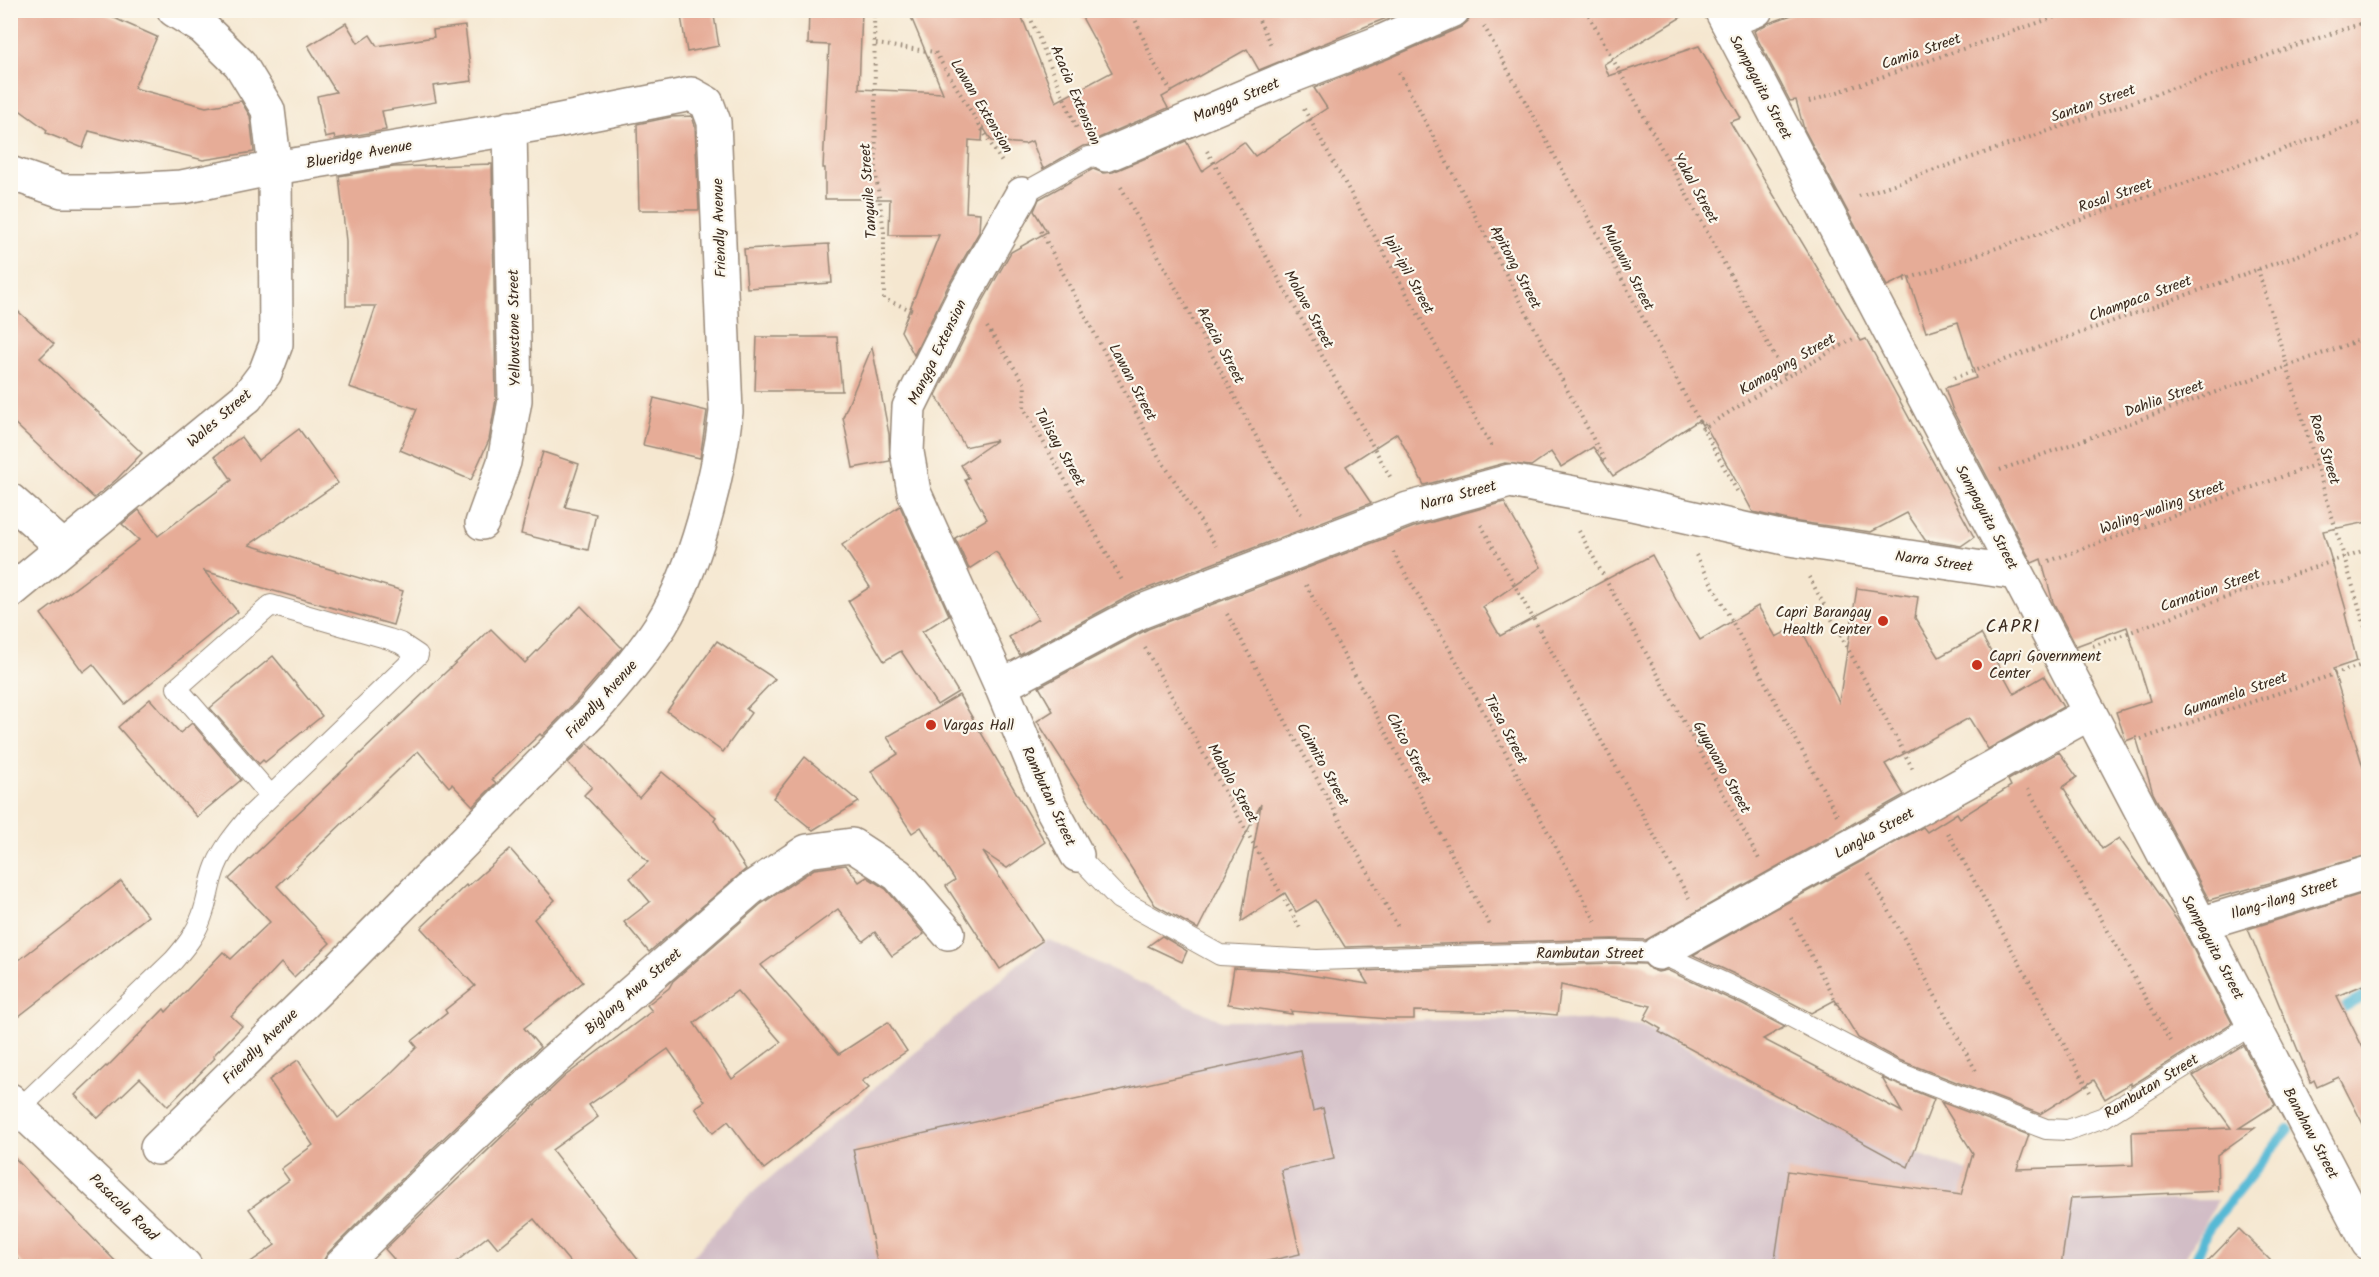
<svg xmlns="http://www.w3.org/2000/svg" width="2379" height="1277" font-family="Kalam,sans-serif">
<rect width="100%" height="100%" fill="#fbf7ec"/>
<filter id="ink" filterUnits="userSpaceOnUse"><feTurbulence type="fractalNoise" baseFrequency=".0167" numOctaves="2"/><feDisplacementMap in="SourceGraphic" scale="12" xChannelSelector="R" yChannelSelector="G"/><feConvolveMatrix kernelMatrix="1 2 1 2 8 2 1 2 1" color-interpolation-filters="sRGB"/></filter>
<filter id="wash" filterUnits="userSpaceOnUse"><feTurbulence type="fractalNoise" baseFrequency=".008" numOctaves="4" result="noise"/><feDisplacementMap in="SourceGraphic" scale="24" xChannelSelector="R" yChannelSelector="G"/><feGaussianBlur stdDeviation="1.35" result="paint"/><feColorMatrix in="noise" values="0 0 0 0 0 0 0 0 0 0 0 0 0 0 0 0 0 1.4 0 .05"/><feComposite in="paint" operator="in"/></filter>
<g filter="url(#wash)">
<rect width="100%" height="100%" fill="#f5e7d0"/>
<path fill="#d2bdc6" d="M1047,939L1222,1021L1588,1020L1643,1026L1814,1119L2057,1201L2218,1200L2180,1266H685L735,1208Z"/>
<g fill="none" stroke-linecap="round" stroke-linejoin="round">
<g stroke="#56b9d5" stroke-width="10">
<path d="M2331,1015L2368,994"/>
<path d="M2193,1266L2208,1229L2288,1129"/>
</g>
</g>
<g id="blocks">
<g fill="#e6ac97" fill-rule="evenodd">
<path d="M10,10H96L157,37L134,88L206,107L241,101L250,116L254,152L203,160L89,131L83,148L46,133L47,130L10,103Z"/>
<path d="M680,10H713L719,46L687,52Z"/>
<path d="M809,10H862L859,89L943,93L908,10H1019L1056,102L1112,72L1078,10H1406L1259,70L1247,49L1162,97L1168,108L1099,138L1091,145L1083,146L1043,169L1032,141L1025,144L992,141L983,127L982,141L969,140L966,212L980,213L979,232L948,286L914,355L901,331L939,235H889L890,199H825V168H823L829,45L808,44Z"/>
<path d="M1471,10H1693L1604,64L1609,76L1699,46L1741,118L1730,122L1861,341L1866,339L1974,537L1961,546L1925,540L1907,513L1871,532L1792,521L1753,512L1704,423L1702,425L1699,420L1613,476L1593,447L1561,467L1551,452L1531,466L1505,463L1424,485L1397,433L1346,466L1371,503L1133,594L1020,655L1009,637L1038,619L998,554L995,552L969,569L955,538L987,519L965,480L969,478L961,465L997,440L965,447L936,395L982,303L1011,252L1047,232L1034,211L1039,199L1093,169L1103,173L1113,172L1186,141L1202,171L1244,142L1255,156L1327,108L1314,88L1390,58L1461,27L1468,21Z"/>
<path d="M1806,10H2368V331L2361,334L2368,365V522L2323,531L2347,613L2345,614L2357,661L2333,669L2363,767L2368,765V855L2209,900L2153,793L2136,737L2126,741L2116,712L2150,701L2127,627L2076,646L2053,602L2041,559L2032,563L1953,411L1945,388L1976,378L1958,322L1926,332L1908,276L1887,286L1804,129L1796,100L1790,101L1756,36L1754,31L1769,23Z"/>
<path d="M346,23L358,43L370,35L377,46L434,37L433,30L465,26L472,81L433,86L436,102L382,111L386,130L335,139L334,136L325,138L317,96L336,92L308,46Z"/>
<path d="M692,116L695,126L699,210H639L637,124L671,117Z"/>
<path d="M492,164L496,399L489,440L471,480L400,450L417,409L349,387L376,306H346V241L339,176L394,167Z"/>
<path d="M829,244L832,283L747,288L744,249Z"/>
<path d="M10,304L54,344L40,358L142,453L117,479L94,498L10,419Z"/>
<path d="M757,337H837L842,391H755Z"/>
<path d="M872,347L889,434L890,461L853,468L843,417Z"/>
<path d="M654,398L707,411L700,458L643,445Z"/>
<path d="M299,429L338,483L249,545L403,591L393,625L204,571L238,612L125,704L93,664L83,672L41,614L139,540L122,524L139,510L158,536L232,480L215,456L241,437L258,460Z"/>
<path d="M543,452L579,464L565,507L596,514L588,550L521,534L531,491Z"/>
<path d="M1504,502L1541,567L1483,607L1500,636L1652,555L1681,609L1700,640L1758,606L1776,637L1799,625L1839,702L1857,588L1918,597L1915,618L1939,657L1981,634L2014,694L2044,676L2063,707L1988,749L1969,718L1885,764L1904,795L1646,940L1612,939L1345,947L1316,900L1296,912L1285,893L1241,922L1261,804L1198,929L1155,905L1037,721L1053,711L1039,687L1148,629L1414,527Z"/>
<path d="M900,506L949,615L922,632L958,692L937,705L901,651L884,661L848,601L870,587L842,545Z"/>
<path d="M581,606L622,648L579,698L542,736L540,734L492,779L496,783L473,806L452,784L449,787L418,751L277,886L330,943L294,977L281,963L231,1016L242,1026L213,1056L215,1058L168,1106L140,1078L98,1118L75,1095L106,1066L107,1067L164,1009L166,1012L223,952L231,959L270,922L229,879L491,629L525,663Z"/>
<path d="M717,641L775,679L746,709L751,713L723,752L667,711Z"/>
<path d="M273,656L322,716L265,762L263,760L259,764L210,708Z"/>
<path d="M959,695L1045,842L1007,868L983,852L1042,941L1000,969L946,886L955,880L921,827L912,833L871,771L898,754L887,737Z"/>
<path d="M150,699L180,733L192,723L241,780L197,817L118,727Z"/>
<path d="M588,743L639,798L662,772L716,817L714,820L746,869L649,952L624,922L650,902L630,878L648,862L584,795L592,787L568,763Z"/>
<path d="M2059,752L2077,777L2063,787L2102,849L2119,838L2181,926L2232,1023L2131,1086V1083L2105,1099L2094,1080L2040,1114L1899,1060L1858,1038L1835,1000L1811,1013L1754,983L1693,955L1923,827L1927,832L1957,813L1960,818L2011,786L2008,780Z"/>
<path d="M805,757L859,802L813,830L773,798Z"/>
<path d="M510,849L555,900L534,919L583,982L524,1028L540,1047L431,1150L328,1253L323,1261V1266H245L275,1245L249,1209L289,1180L281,1169L313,1145L269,1080L298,1060L338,1118L389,1075L417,1047L412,1041L447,1013L445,1010L475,986L421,928L466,885L467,887Z"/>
<path d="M846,865L859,882L867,877L886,889L924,934L892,956L875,932L863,941L838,909L761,965L839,1054L888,1022L907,1051L862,1081L869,1088L764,1169L728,1121L713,1133L695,1108L705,1101L668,1049L589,1105L598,1117L552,1150L643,1266H573L534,1219L498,1248L488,1236L451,1266H400L385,1249L565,1076L652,1011L647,1005L669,988L673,981L761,904L814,869ZM737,991L781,1042L732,1079L694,1023Z"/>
<path d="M121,881L148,916L10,1023V967Z"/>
<path d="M2368,892V983L2337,996L2368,1058V1134L2339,1077L2317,1087L2314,1080L2311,1082L2248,929Z"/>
<path d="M1162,936L1187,951L1182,962L1148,946Z"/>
<path d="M1612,963L1645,964L1650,969L1658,972L1667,970L1743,1005L1785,1027L1763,1039L1902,1112L1882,1078L1934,1099L1908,1167L1659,1032L1661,1029L1644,1019L1651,1006L1561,985L1557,1015L1536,1013L1414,1011V1019H1388L1291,1011L1292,1014L1228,1004L1234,968L1276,970L1368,984L1360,971Z"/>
<path d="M2243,1045L2275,1105L2239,1128H2255L2217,1155L2218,1191L2071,1198L2061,1266H1774L1788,1171L1961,1195L1973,1153L1941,1102L2029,1135L2017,1169L2133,1165L2132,1132L2231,1128L2193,1076Z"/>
<path d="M1300,1050L1313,1111L1323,1108L1334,1158L1281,1170L1300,1254L1245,1266H878L853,1149Z"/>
<path d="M10,1153L120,1266H25L10,1252Z"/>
<path d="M2239,1229L2276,1266H2203Z"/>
</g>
</g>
</g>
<g filter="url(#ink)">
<use href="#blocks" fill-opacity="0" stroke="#988877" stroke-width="1.5"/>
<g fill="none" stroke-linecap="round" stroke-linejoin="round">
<defs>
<g id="service">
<path d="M1022,194L1089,157L1106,155"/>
<path d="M1077,855L1119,899L1220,955L1317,960L1612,951L1659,953L1748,994L1894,1071L2046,1129L2068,1130L2104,1117L2253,1024"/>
<path d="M13,1115L174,960C186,946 196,934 202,916C208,900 209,883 216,866C224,847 237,832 250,816L418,655L400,643L389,639L271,605L177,688L271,796"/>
</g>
<g id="minor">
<path d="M1721,10L2368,1243"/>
<path d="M1727,21L1756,10"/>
<path d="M1106,155L1287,78L1383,41L1453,10"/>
<path d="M10,173L62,191H109L182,187L275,168L551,122L691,94L707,103L714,122L726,412C718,479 696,568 661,625C641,656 617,684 593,711L340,968L157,1148"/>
<path d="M1022,194L965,294L909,407L907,452L914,492L1001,686L1050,805L1077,855"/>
<path d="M10,500L63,547"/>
<path d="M482,523L504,462L515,400L510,128"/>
<path d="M10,592L247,397L265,373L276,344L275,168L268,110L240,64L203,28L174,10"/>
<path d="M1001,686L1140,612L1408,509L1510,481L1627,503L1789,539L2016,573"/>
<path d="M2200,924L2368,873"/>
<path d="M1659,953L2090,713"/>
<path d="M341,1266L444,1164L552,1062L750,889L807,851L852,845L898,875L948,933"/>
</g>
<path id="tertiary" d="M10,1100L185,1266"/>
</defs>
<use href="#service" stroke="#988877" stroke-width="22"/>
<use href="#minor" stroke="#988877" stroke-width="36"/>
<use href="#tertiary" stroke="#988877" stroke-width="36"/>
<g stroke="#988877" stroke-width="4" stroke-dasharray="1.5 4.5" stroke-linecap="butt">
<path d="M874,10L876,175L884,232V299L916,312"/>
<path d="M1027,10L1078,131"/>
<path d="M1131,10L1154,63L1171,91"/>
<path d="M1254,10L1272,47"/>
<path d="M1586,10L1786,377"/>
<path d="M1484,26L1737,491"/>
<path d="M876,44L935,52L1003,164"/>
<path d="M1399,72L1606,463"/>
<path d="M1809,102L2075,10"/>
<path d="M1304,109L1493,449"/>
<path d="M1207,151L1392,480"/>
<path d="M1121,187L1263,449L1301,514"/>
<path d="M1859,196L2368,21"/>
<path d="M1041,231L1158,455L1216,546"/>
<path d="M2258,269L2368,637"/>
<path d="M1904,280L2368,120"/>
<path d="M987,327L1025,384L1024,408L1123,582"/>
<path d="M1954,378L2368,230"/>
<path d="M1702,429L1786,377L1855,338"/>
<path d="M2000,470L2368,337"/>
<path d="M1481,525L1689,898"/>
<path d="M1579,531L1759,859"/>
<path d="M1393,552L1458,664L1597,924"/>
<path d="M1696,555L1837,815"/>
<path d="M2049,561L2317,464"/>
<path d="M1809,577L1914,771"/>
<path d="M1306,585L1491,927"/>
<path d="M1227,614L1399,929"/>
<path d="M2093,646L2184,612L2368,549"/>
<path d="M1145,648L1301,930"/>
<path d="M2141,739L2368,663"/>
<path d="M2028,789L2170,1041"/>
<path d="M1948,833L2090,1092"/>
<path d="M1869,874L1976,1071"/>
<path d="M1791,918L1840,1009"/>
</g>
<use href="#service" stroke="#fff" stroke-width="20"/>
<use href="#minor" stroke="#fff" stroke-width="33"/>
<use href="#tertiary" stroke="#fff" stroke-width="33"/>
</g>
</g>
<g fill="#c8321e" stroke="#fbf7ec" stroke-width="2">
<circle cx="1883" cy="621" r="6"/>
<circle cx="1977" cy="665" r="6"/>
<circle cx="931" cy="725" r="6"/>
</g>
<g text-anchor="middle" stroke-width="4.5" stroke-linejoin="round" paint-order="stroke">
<g font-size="15" fill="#3b2a1e" stroke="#fbf7ec">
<text transform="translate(1921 51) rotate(-19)" y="5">Camia Street</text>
<text transform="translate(1761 87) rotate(62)" y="5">Sampaguita Street</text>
<text transform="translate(1076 95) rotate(67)" y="5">Acacia Extension</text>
<text transform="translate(1236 100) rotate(-23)" y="5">Mangga Street</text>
<text transform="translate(2093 103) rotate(-19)" y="5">Santan Street</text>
<text transform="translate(982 106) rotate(59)" y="5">Lawan Extension</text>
<text transform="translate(359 154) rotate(-10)" y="5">Blueridge Avenue</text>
<text transform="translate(1696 188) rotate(61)" y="5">Yakal Street</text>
<text transform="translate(868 191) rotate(-94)" y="5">Tanguile Street</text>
<text transform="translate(2115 195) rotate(-19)" y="5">Rosal Street</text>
<text transform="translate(719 228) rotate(-92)" y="5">Friendly Avenue</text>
<text transform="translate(1516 267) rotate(62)" y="5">Apitong Street</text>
<text transform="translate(1628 267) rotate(62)" y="5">Mulawin Street</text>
<text transform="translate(1409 274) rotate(61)" y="5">Ipil-ipil Street</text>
<text transform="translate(2140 298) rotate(-20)" y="5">Champaca Street</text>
<text transform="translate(1309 309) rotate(61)" y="5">Molave Street</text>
<text transform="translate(514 328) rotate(-91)" y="5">Yellowstone Street</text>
<text transform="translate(1221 345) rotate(62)" y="5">Acacia Street</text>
<text transform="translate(937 352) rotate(-64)" y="5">Mangga Extension</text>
<text transform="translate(1787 364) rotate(-30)" y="5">Kamagong Street</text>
<text transform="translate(1133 382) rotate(62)" y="5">Lawan Street</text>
<text transform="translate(2164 398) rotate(-20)" y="5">Dahlia Street</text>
<text transform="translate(219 418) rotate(-41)" y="5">Wales Street</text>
<text transform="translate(1060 447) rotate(60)" y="5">Talisay Street</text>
<text transform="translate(2325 449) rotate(73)" y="5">Rose Street</text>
<text transform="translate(1458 495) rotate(-15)" y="5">Narra Street</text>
<text transform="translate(2162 507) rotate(-20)" y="5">Waling-waling Street</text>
<text transform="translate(1987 517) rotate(62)" y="5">Sampaguita Street</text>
<text transform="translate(1934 561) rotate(8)" y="5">Narra Street</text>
<text transform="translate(2210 590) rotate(-19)" y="5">Carnation Street</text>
<text transform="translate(2235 694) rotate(-19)" y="5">Gumamela Street</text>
<text transform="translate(601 699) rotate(-48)" y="5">Friendly Avenue</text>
<text transform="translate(1506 729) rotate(62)" y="5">Tiesa Street</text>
<text transform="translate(1409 748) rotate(62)" y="5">Chico Street</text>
<text transform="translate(1323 764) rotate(61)" y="5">Caimito Street</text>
<text transform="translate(1722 767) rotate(61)" y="5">Guyavano Street</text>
<text transform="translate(1233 783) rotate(61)" y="5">Mabolo Street</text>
<text transform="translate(1049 796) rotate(65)" y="5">Rambutan Street</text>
<text transform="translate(1874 833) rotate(-29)" y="5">Langka Street</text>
<text transform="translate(2284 898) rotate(-17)" y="5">Ilang-ilang Street</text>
<text transform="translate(2213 947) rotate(62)" y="5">Sampaguita Street</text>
<text x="1590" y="958">Rambutan Street</text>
<text transform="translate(633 991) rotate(-41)" y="5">Biglang Awa Street</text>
<text transform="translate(260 1046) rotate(-45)" y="5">Friendly Avenue</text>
<text transform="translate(2151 1086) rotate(-32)" y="5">Rambutan Street</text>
<text transform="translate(2311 1133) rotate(62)" y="5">Banahaw Street</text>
<text transform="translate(124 1207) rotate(44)" y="5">Pasacola Road</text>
</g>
<g font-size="15" fill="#3b2a1e" stroke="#fbf7ec" text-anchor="start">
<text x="1871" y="617" text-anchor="end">Capri Barangay<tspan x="1871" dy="17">Health Center</tspan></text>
<text x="1989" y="661">Capri Government<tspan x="1989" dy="17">Center</tspan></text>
<text x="943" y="730">Vargas Hall</text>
</g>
<g font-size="18" letter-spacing="1.5" fill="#3b2a1e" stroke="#fbf7ec">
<text x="2013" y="632">CAPRI</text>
</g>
</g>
<rect width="2379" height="1277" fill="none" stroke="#fbf7ec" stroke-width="36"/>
</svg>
